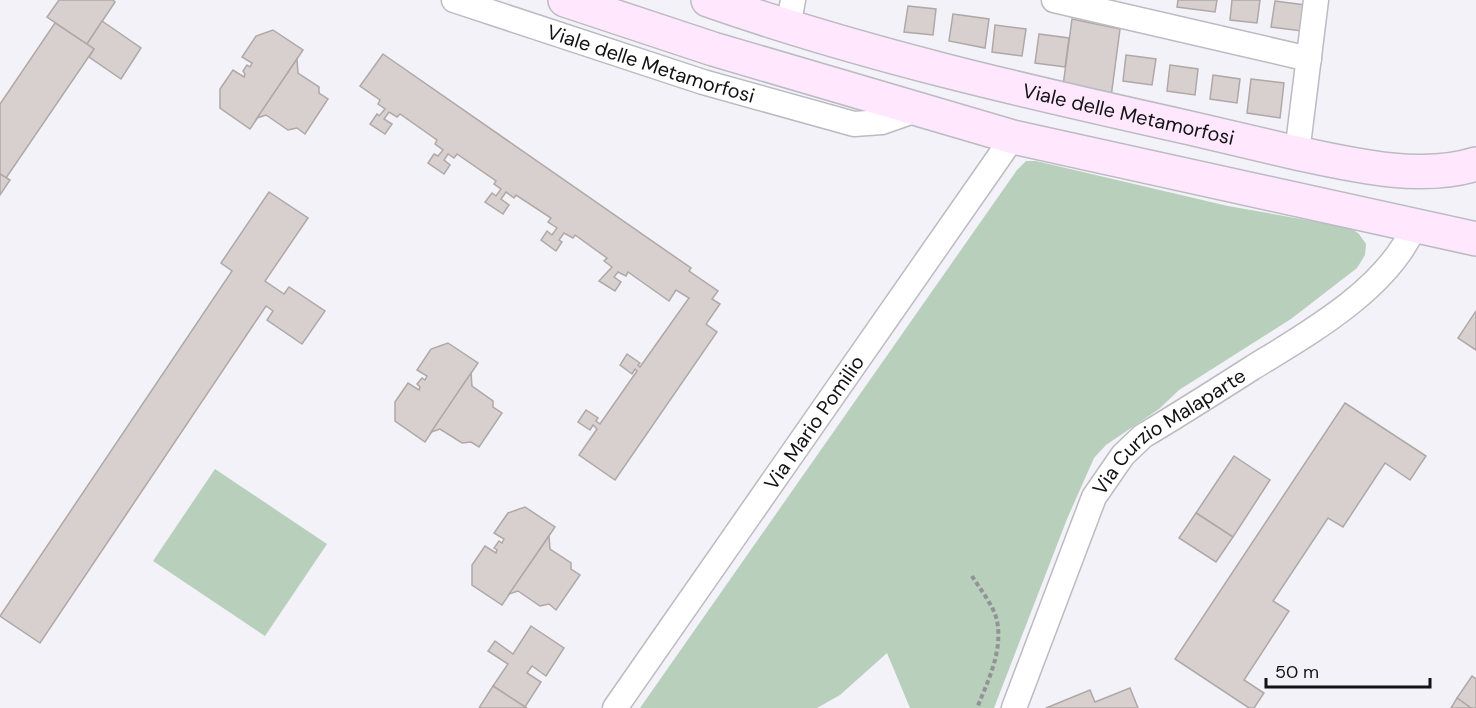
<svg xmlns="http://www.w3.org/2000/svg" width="1476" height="708" font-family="'DM Sans',sans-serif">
<rect width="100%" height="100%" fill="#f2f2f8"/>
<g fill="#b8cfbb">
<path d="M1026,161H1036L1228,206L1351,228L1359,234L1366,244L1365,255L1357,268L1291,319L1179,390L1159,409L1106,445L1094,458L1067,519L994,708H910L887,653L840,695L817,708H640L1017,170Z"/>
<path d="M215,469L327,544L265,636L153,561Z"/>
</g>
<g fill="#d7d0ce" stroke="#afa8a7" stroke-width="1.5">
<path d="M59,0H113L115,2L87,44L47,17Z"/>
<path d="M1178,0H1217L1215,12L1177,7Z"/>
<path d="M1232,0H1260L1257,23L1230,20Z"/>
<path d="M1275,1L1305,5L1302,31L1271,27Z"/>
<path d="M908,6L936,9L933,35L904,32Z"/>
<path d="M953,14L989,19L985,48L949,41Z"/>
<path d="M1072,19L1120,29L1111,97L1063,86Z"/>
<path d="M102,21L141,48L121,79L89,57L94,49L87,44Z"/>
<path d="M55,23L94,49L6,178L0,174V104Z"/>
<path d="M995,25L1026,29L1022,56L992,52Z"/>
<path d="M273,30L303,50L250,129L220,108V89L233,70L244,77L245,74L243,71L247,65L250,67L252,63L242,57L256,36Z"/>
<path d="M1039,34L1069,38L1065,67L1035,63Z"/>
<path d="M383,54L691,268L689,271L718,291L712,299L720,304L706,324L717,332L615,480L579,455L597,429L593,425L590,430L578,422L586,410L598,418L596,421L600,424L637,371L635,369L632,374L620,365L627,354L640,363L638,365L640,367L689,298L676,290L669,301L628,272L626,276L618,272L614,277L621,282L615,291L599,281L612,267L604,261L607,258L575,235L573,238L564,233L559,240L562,242L556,251L541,240L547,231L552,235L557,228L548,222L551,218L516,195L514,198L506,192L501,199L509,205L503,214L485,202L492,193L496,196L501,189L494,184L496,181L457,154L454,158L448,154L444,160L450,165L444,174L428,163L434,154L438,156L443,150L435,144L437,140L400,114L397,117L389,112L384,119L392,124L385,134L370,124L377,114L379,116L385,109L378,104L380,100L360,86Z"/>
<path d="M1126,55L1156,59L1152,85L1123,81Z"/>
<path d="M297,59L298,73L319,87V93L328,99L305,134L297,128L288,130L266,115L257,118Z"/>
<path d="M1170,65L1198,69L1195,95L1167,91Z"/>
<path d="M1213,75L1240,79L1237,103L1210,99Z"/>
<path d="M1251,79L1284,83L1280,118L1247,113Z"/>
<path d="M0,174L10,180L0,195Z"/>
<path d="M269,192L308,218L265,281L284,294L289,287L325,311L302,344L267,320L273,311L266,306L40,643L0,616L232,271L221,263Z"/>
<path d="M1476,311V350L1458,338Z"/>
<path d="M448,343L478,363L425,442L395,421V402L408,383L419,390L420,387L417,384L422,378L425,380L427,376L417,370L431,349Z"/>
<path d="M471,373L472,386L493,401V407L502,413L479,447L471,442L462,443L440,429L431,432Z"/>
<path d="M1345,403L1426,456L1410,480L1385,463L1343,527L1328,518L1273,601L1289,611L1244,680L1264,693L1254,708H1249L1175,659Z"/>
<path d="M1234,456L1270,480L1233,537L1196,513Z"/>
<path d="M525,507L555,527L502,605L472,585V565L485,546L496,553L497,550L494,548L499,541L502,543L504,539L494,533L508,513Z"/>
<path d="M1196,513L1233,537L1216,562L1179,538Z"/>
<path d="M549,536L550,549L571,563V569L580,575L556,610L549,604L540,606L518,591L509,594Z"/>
<path d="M531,626L564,648L546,676L532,666L527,673L541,682L525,707L493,686L508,664L488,651L495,641L513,654Z"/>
<path d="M1472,676L1476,679V708H1471L1457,698Z"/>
<path d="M493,686L525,707L527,708H479Z"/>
<path d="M1130,688L1138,708H1046L1090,690L1095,702Z"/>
<path d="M1457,698L1471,708H1451Z"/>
</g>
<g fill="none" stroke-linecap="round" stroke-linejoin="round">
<defs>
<g id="street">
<path id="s1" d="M454,0L703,82L854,124L882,122L919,109"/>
<path d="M1054,0L1309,59"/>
<path d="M788,27L793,0"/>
<path d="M1297,153L1316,0"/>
<path id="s2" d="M615,708L1013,137"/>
<path id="s3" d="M1014,708L1094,497L1123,455L1143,436C1180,414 1216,391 1252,368C1309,333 1388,289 1415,225"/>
</g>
<g id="secondary">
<path d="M565,0L713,49L1013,137L1476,239"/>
<path id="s4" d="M708,0C865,55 1028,92 1190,128C1224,136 1258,144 1292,152C1348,164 1420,182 1476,164"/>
</g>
</defs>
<use href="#street" stroke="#bbbbc1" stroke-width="27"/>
<use href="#secondary" stroke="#bbbbc1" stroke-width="36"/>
<path stroke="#939397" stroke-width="4" stroke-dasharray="4.5 3" stroke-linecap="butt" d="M972,576C980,589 994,606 997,621C1003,651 988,681 977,708"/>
<use href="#street" stroke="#fff" stroke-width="24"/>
<use href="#secondary" stroke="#ffe8fe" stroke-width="33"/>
</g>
<g text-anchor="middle" stroke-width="6" stroke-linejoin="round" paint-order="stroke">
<g font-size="20" fill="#131315" stroke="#f2f2f8">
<text dy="7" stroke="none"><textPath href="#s1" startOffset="207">Viale delle Metamorfosi</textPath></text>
<text dy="7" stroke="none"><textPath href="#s4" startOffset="436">Viale delle Metamorfosi</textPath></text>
<text dy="7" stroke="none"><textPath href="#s2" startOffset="348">Via Mario Pomilio</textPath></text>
<text dy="7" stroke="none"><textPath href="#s3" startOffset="327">Via Curzio Malaparte</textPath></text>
</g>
</g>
<path d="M1266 678v9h164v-9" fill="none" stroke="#131315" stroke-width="3"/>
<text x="1275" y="678" font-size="18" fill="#131315" stroke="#f2f2f8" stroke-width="4.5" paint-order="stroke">50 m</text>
</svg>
